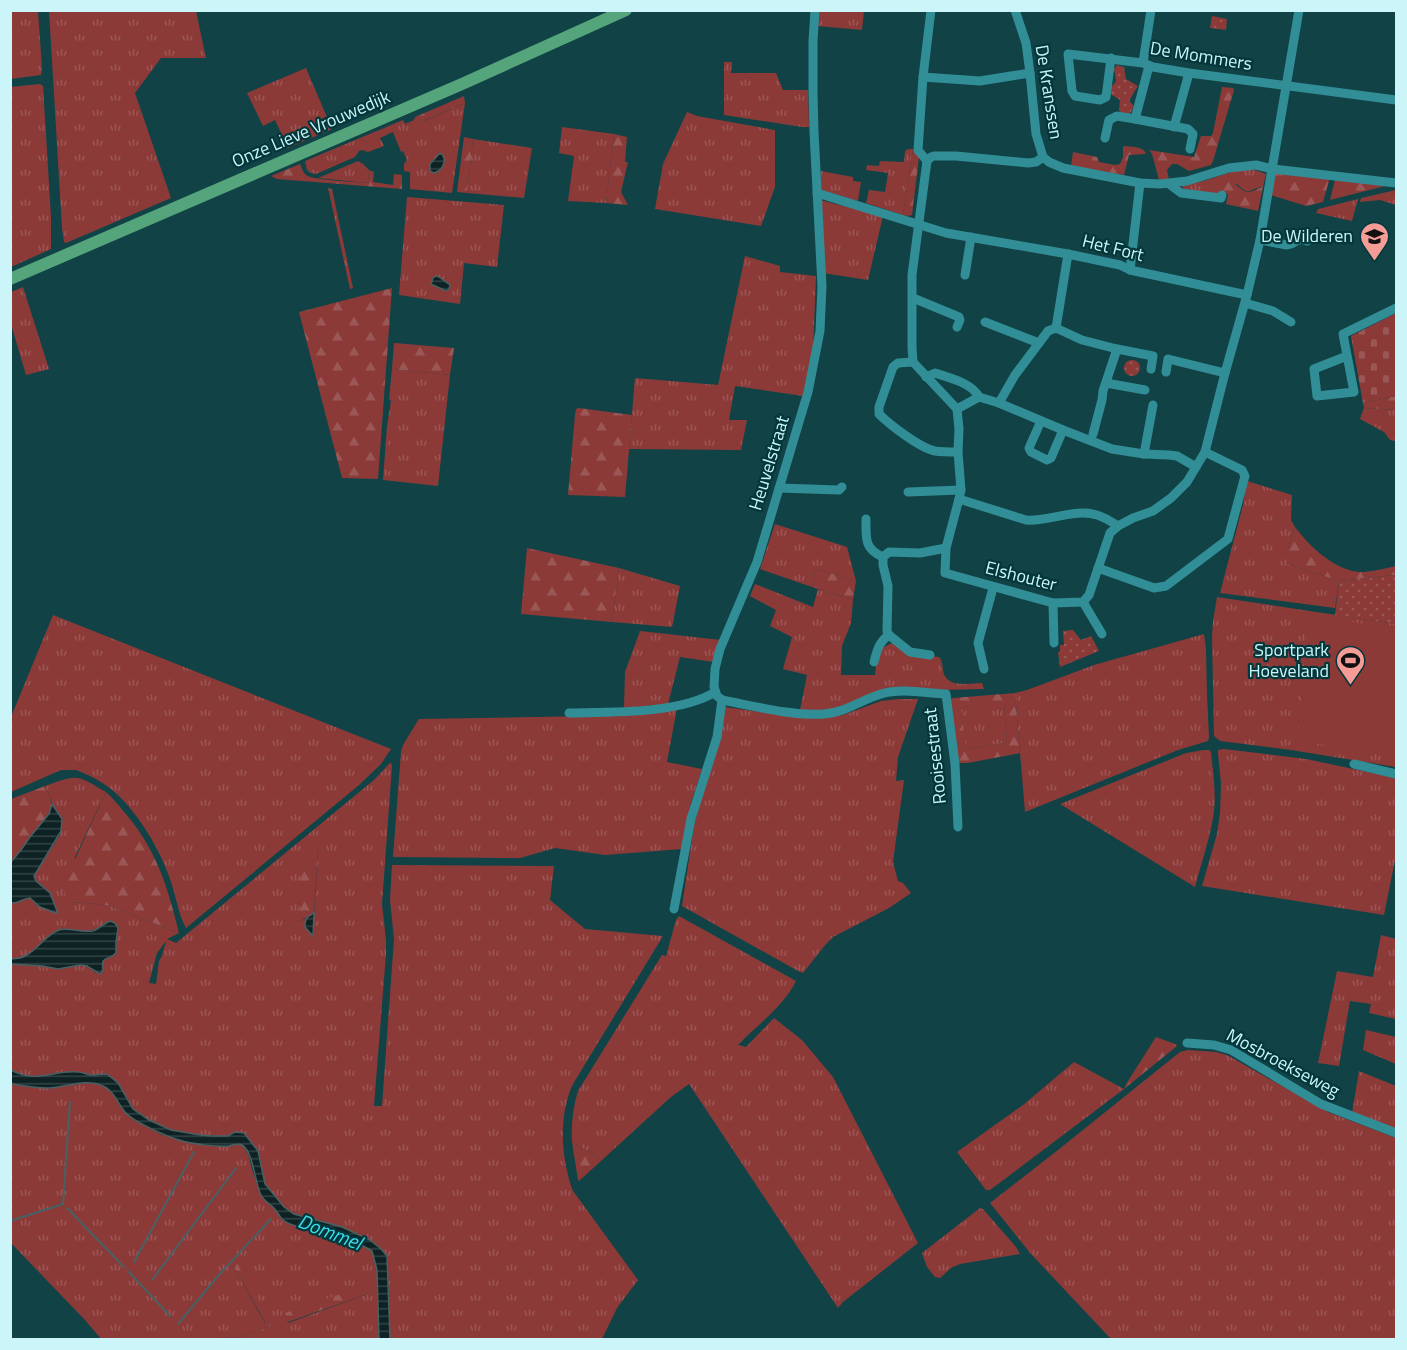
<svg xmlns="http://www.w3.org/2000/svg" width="1407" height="1350" font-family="'Titillium Web',sans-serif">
<defs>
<pattern id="grass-tufts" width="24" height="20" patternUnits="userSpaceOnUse" patternTransform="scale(1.5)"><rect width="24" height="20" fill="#8c3a38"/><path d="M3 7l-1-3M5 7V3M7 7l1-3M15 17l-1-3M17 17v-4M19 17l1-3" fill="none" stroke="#9b5756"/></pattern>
<pattern id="forest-firs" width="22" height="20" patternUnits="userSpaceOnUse" patternTransform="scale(1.5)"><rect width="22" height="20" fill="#8c3a38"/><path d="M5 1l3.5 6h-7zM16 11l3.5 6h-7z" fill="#9b5756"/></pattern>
<pattern id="cemetery-stones" width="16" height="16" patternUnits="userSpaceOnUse" patternTransform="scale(1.5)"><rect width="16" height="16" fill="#8c3a38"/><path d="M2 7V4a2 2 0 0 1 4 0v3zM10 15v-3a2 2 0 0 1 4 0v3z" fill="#9b5756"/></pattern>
<pattern id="park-dots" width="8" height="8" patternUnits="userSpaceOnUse" patternTransform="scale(1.5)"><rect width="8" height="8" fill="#8c3a38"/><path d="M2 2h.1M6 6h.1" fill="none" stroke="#9b5756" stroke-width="1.8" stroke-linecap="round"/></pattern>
<pattern id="water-rules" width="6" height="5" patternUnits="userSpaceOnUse" patternTransform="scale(1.5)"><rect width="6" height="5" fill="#0e2224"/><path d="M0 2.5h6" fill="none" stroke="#304345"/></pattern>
</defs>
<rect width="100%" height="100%" fill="#104246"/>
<g fill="url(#grass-tufts)" fill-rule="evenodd">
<path d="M11,10L38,11L42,69L41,75L11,79Z"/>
<path d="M49,11H196L206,58H161L135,93L171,198L66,243L64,242L62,228Z"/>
<path d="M818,11H864L862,30L817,26Z"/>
<path d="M724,62H732L731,73H776L783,90H808L809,127H802L724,115Z"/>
<path d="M306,68L332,129L288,148L275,120L263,126L247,93Z"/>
<path d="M40,84L43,86L51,217V249L11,267V87Z"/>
<path d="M465,103L452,193L410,189V172L404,171V164L407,160L403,151L401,152L393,132L380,138L384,146L368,152L362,150L359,151L355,157L316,174L311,173L307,170L305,161L403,120L405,124L410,127Z"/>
<path d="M687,112L697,116L775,130V187L761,226L655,209L663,164Z"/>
<path d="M562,127L614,134L606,203L568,201L574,156L559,153Z"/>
<path d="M473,139L532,148L524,198L467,193Z"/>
<path d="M908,149H913L903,215L866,203L869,190L885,192L888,173L866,170L867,165L879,166L880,161L904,162L905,151Z"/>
<path d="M358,161L363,164L369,170L368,183L318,178Z"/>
<path d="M1243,170H1255L1266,174L1263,187C1248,188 1251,198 1237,184L1217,195L1183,189L1182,186L1207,180L1234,171Z"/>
<path d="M821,171L853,177V181L861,182L858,201L824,191L820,188Z"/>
<path d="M328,188L332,189L353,288L350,289Z"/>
<path d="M1396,190V205L1380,200L1360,202L1361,198Z"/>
<path d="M407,197L504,205L497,267L464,263L460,304L399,295Z"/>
<path d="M1358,199L1352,221L1316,213L1318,209Z"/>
<path d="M820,200L883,216L868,280L823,273Z"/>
<path d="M745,256L780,266V272L816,276L813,352L803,396L735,386L729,420H747L741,450L629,449L635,378L718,385Z"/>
<path d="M23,287L49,369L26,375L11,324V292Z"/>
<path d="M392,369L450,375L438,486L383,480L387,426L391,401L389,399Z"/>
<path d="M1364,408L1396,410V441L1390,440L1384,432L1360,419Z"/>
<path d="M1247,481L1292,495L1291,520L1295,527L1288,548V564L1339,581L1335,608L1220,593L1243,505Z"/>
<path d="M775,524L847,547L856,581L818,569L815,573L812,587L760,569Z"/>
<path d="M619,568L680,586L672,627L612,622Z"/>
<path d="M755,584L813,607L818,589L853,600L851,623L842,646L841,675H875L877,657L880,649L892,643L909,654L939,657C943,662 942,665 943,671C947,689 969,683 982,683L984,689L940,690L902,688L831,710H800L807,675L783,669L792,637L770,626L776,610L750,596Z"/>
<path d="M1217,597L1396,624V767L1291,750L1220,741L1214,736L1212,636L1213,621Z"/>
<path d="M53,615L391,749L381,764L359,785L186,928C178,914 176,895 170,879C159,846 131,800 101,782C93,777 84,773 76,770H61L11,792V717Z"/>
<path d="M640,631L721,640L714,662L680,657L668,704L624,708L625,672Z"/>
<path d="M1204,634L1206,649L1207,696L1209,737L1208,741L1178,750L1025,812L1015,693L1027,690L1094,665Z"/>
<path d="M899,699H918L898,757L896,781L904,780L893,862L898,881L903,883L911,893L889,908L833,937L826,944L803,973L798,971L682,906L694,826L725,707L788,716L822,718L843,715L881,701Z"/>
<path d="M1004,703L1007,741L1005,743L967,749L965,748L961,709L963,707Z"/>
<path d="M677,708L667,762L702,769L691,803L682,849L605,855L555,848L520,858L393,857L401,752L403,745L417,722L419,719L592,716Z"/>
<path d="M1224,749L1306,759L1396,778V855L1384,915L1202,886L1217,834L1220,813L1221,783L1218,754V750Z"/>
<path d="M1204,750H1209L1211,752C1213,774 1217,796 1213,818C1209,841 1201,864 1195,887L1060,804L1186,753Z"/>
<path d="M390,763H391L392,766L382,904L386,940V954L374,1106H382L394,939L390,900L392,865L554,866L550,900L585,929L663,936L573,1084C558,1116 561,1159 573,1191L638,1280L617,1308L602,1339H390L387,1256L381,1249L370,1240L342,1227L294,1214L284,1207L265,1184L258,1151L228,1136L200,1135L171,1130L149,1120L130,1106L118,1083L101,1074L92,1075L78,1072L54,1073L42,1077H34L21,1075L11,1070V964L43,966L58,969L80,965L87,966L96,973C99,969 101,962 105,959C109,956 113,956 116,953V942L118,928L104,924C94,932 86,932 73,930C68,929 63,928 59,930C44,936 37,950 25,956C20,959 15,958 11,959V903C20,904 22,898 30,898L37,905L46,889L36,881L34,876L60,835L62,828L59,815L52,804L49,794L45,786C78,774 76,774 106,792L75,857L71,902L98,904L110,906L179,933L167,939L176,943L374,780ZM318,848L313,935L305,927V919L299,922ZM166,941L162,956L159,961L156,984L149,983L157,953Z"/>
<path d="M679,916L796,981C784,1006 756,1026 738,1045L746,1047L774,1018L802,1040L833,1077L918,1243L843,1302L838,1308L689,1084L671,1097L602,1160L572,1142C571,1125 573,1107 578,1091L662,955L666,956L676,920Z"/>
<path d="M1381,935L1396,939V1019L1369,1013L1371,1004L1350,1001L1339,1066L1318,1063L1337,971L1373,977Z"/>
<path d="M1366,1030L1396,1037V1064L1363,1050Z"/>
<path d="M1188,1050L1216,1052L1227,1055L1328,1112L1396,1138V1339H1111L1031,1254L990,1203L1058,1150L1180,1052Z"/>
<path d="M1074,1062L1124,1089L990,1190H986L957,1152L1023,1105Z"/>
<path d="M1359,1071L1396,1086V1130L1352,1113Z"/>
<path d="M10,1083L13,1084L47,1088L86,1083L100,1084L106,1087L121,1104L122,1108L140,1123L162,1135L228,1146L240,1144L243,1146L248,1154L254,1176L262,1197L274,1208L282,1219L292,1224L325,1230L360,1244L372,1251L377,1270L379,1339H235L270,1326L271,1324L231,1262L265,1323L220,1339H101L85,1320L11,1243ZM372,1284L373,1292L288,1323L286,1313Z"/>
<path d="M980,1208L983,1209L1016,1247L1020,1254L960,1264L951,1268L940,1278L935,1277L927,1267L922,1253Z"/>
</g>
<g fill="url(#forest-firs)" fill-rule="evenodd">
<path d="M1222,87L1233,88L1234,90L1213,161L1211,165L1189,171L1177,164H1172L1167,170L1169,180H1159L1152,154L1149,150L1194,157L1201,136H1211L1213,133Z"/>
<path d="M464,96L465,103L423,121L418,128L410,127L405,124L414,120L415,117Z"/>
<path d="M614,134L627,137L625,162H628L621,192L628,205L606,203Z"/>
<path d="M464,137L473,139L467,193L457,192Z"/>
<path d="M1123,146C1131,147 1144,146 1146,154L1129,155L1124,175L1071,166L1073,152L1097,157L1099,162L1115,165L1120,164L1123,157Z"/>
<path d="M913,149L919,157L912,215L908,216L903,215Z"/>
<path d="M300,164C302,168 303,174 308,176C315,180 357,182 368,183L369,170L374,172L373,182L393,185L394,174L402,175V189L277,179L271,176Z"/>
<path d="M1275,173L1328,179L1329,181L1323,202L1306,206L1271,195Z"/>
<path d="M1335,180L1389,185L1330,200Z"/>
<path d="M1231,181C1236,184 1243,192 1248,192C1253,192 1258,188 1263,187L1258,211L1226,204L1228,194L1223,192L1217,195L1220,184L1223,182Z"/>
<path d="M392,288L378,479L342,478L299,312Z"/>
<path d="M394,343L454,348L450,375L392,369Z"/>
<path d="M1396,396V410L1364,408L1363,403Z"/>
<path d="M579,408L632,415L625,497L568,495L575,415L576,409Z"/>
<path d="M1295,527C1310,547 1337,573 1364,572C1375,571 1386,568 1396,566V575L1375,577L1339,581L1288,564V548Z"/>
<path d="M527,548L619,568L612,622L521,614Z"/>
<path d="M818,569L856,581L853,600L812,587L815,573Z"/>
<path d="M1015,693L1020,753L968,763H958L949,700L953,698ZM1004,704L1007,741L1005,743L967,749L966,748L961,710L963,707Z"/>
<path d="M45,786C49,793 52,801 51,810L21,850L11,862V799Z"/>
<path d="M106,792C113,798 119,806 125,813C156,849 168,887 179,933L110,906L98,904L71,902L67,901L65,893V881Z"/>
<path d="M318,847L314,913L299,922L301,858Z"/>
<path d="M1156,1037L1175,1044L1177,1046L1124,1089L1128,1081Z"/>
<path d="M572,1142L602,1160L579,1181L578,1180Z"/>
<path d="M234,1258L271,1324L270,1326L235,1339H220L265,1322L231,1262Z"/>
<path d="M373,1283V1292L288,1322L285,1313Z"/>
</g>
<path fill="url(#cemetery-stones)" d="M1396,313V396L1363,403L1351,336Z"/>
<g fill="url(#park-dots)">
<path d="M1212,16L1227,19L1226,30L1210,28Z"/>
<path d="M1117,65L1124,67L1126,79L1138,86L1130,99V102L1134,106L1130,114L1122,113L1119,110L1120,100L1109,93V90L1116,81L1114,69Z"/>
<circle cx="1132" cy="368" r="8"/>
<path d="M1396,575V624L1335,615L1339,581L1375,577Z"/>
<path d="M1073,630L1081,640L1091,636L1099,651L1060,667L1058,652H1060V645H1064L1063,631Z"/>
</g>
<path fill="#8c3a38" d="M1308,616L1396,628V755L1298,741Z"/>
<g fill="url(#water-rules)" stroke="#476164" stroke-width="1.5">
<path d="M439,154H442L444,158C445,165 441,171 434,173L430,171V164Z"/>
<path d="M436,276L439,277L450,285L449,289L446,291L431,284L433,278Z"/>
<path d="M52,804L62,819L61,831L34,876L36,881L50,893L57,911L56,913L40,907L30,898C22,898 20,904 10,903L11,862L21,850L30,837L49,814Z"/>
<path d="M314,913L313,936L305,927C305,918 307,917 314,913Z"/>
<path d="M110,921L115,923L118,928L116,942V953C109,961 100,955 103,970L100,974L87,966L80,965L58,969L43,966L11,964V959C15,958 20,959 25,956C38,950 45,935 59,930C68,927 82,933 93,931C99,929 103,924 110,921Z"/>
<path d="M11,1070C37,1084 52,1070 78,1072C83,1072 87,1075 92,1075C97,1075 102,1074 107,1074L118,1083L133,1109L149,1120L171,1130L200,1135L212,1136H228L235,1132L244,1133L258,1151L265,1184L284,1207L294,1214L342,1227L370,1240L381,1249L387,1256L390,1339H379L377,1270L372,1251C358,1242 342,1236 326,1231C313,1227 293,1229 282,1219C279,1216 277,1211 274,1208C270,1204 264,1201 261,1195C255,1183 253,1151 242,1145C238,1143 233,1145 229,1146C215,1147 192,1144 179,1140C166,1136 134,1122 126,1113C118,1105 115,1091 103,1086C87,1078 66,1087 49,1088C37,1088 24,1086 13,1084L11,1083Z"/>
</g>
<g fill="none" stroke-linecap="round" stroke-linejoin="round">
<g stroke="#476164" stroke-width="2">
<path d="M67,1208L124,1267"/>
<path d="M10,1221L63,1204L70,1102"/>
<path d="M134,1262L194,1152"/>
<path d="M128,1271L170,1316"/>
<path d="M152,1280L236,1168"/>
<path d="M178,1324L217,1277L271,1219"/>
</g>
<g stroke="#328e96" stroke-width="9">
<path d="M1015,10L1026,43L1030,73L1036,134L1043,157L1049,162L1063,168L1140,183L1160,184L1187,181L1229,168L1256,165L1273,169L1396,183"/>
<path d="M1111,58L1106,97L1100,100L1075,96L1072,91L1068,54L1143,63L1153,67L1189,73L1396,100"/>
<path d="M1143,63L1151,10"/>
<path d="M923,77L980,81L1030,73"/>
<path d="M1135,119L1188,129L1193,134L1190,149"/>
<path d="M1174,127L1189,73"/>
<path d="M1105,138L1109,120L1117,116L1135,119L1149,66"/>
<path d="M1043,157L1036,162L1028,163L956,156H934L931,157L927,161L912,275V347L913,362L957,409L959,429L958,452L961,490L959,499L946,548L945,573L1053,603L1083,602L1089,595L1110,533L1118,526L1133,518L1153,511L1171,498L1187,482L1205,452L1225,373L1247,295L1260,240L1299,10"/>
<path d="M927,161L918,150L923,77L931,10"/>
<path d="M1169,184L1181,193L1221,198L1222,195"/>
<path d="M817,193L946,233L1068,254L1120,265L1130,270L1247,295"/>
<path d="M1260,240L1287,245L1291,244L1300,239L1307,241"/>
<path d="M1130,270L1140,183"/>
<path d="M965,275L971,237"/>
<path d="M913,298L959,317L960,320L957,327"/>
<path d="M1245,303L1273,311L1291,322"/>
<path d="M985,322L1039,343"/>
<path d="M1056,328L1082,340L1117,349L1153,356L1151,369"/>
<path d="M1347,356L1314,369L1317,396L1354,392L1343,334L1396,308"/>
<path d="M913,362L898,363L893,367L879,407V414C890,425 920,448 935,451C942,452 951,452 958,452"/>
<path d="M1166,372L1168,359L1225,373"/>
<path d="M926,377L935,373C950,378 972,383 979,397L999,403L1063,430L1112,449L1144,454L1169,455L1177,456L1196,467"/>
<path d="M1106,383L1145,390"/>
<path d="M999,403L1015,375L1048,331L1056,328L1068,254"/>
<path d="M957,409L979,397"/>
<path d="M1041,421L1029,448L1031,452L1047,460L1051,458L1063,430"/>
<path d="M1093,434L1102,400L1103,391L1117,349"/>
<path d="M1144,454L1153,405"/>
<path d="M779,488L839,490L842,487"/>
<path d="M908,492L961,490"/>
<path d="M959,499L1026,520C1049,522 1074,508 1097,515C1104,517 1112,522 1118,526"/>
<path d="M866,519C866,538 864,549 883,557"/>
<path d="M1098,568L1154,588L1166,586L1228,539L1245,476L1242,470L1205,452"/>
<path d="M1083,602L1102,634"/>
<path d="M1053,603L1054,643"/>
<path d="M930,655L910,652L889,635L887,631L888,586L883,565V557L889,552L920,553L946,548"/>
<path d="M874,662C877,650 879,642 889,635"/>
<path d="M984,669L978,643L993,588"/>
<path d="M722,700L717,696L714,687L715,669L720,649L757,562L808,392L820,331L822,286L814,132L813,92V41L815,10"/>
<path d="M722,700C754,706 792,716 824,714C844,713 861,700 881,694C901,688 925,693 946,694L955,764L958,827"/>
<path d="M569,713C610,712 680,714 715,692"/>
<path d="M1354,764L1396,774"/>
<path d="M674,909L691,819L717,737L722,700"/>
<path d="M1187,1043L1214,1045L1231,1050L1321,1104L1396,1133"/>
</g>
<path stroke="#54a47c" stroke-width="12" d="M10,279L462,84L626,10"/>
</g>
<defs>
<symbol id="school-pin" viewBox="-11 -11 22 30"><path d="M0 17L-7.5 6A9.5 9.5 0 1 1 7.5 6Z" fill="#f59c96" stroke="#02373b"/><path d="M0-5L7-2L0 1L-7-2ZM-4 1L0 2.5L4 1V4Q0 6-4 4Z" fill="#111"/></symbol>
<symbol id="stadium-pin" viewBox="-11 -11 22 30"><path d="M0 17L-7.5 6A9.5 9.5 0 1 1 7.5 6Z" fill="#f59c96" stroke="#02373b"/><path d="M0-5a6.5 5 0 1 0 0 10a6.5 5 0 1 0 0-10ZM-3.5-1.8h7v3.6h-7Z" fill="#111"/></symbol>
</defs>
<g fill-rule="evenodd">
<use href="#school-pin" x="1358" y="220" width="33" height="45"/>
<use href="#stadium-pin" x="1334" y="644" width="33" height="45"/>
</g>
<g text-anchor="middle" stroke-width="4.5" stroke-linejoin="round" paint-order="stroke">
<g font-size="18" fill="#ccf5f9" stroke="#02373b">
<text transform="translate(1201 56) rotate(9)" y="6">De Mommers</text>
<text transform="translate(1049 92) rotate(81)" y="6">De Kranssen</text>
<text transform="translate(311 129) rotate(-23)" y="6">Onze Lieve Vrouwedijk</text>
<text transform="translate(1113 248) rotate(14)" y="6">Het Fort</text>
<text transform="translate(769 463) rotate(-73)" y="6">Heuvelstraat</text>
<text transform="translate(1021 576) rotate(14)" y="6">Elshouter</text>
<text transform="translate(935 756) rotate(-96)" y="6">Rooisestraat</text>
<text transform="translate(1283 1063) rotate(28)" y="6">Mosbroekseweg</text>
</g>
<g font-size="18" fill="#ccf5f9" stroke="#02373b" text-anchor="end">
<text x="1353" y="242">De Wilderen</text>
<text x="1329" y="656">Sportpark<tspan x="1329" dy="21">Hoeveland</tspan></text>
</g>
<g font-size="20" font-style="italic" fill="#3dddeb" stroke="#02373b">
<text transform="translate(330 1232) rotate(21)" y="7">Dommel</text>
</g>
</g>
<rect width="1407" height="1350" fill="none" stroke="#ccf5f9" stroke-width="24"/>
</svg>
